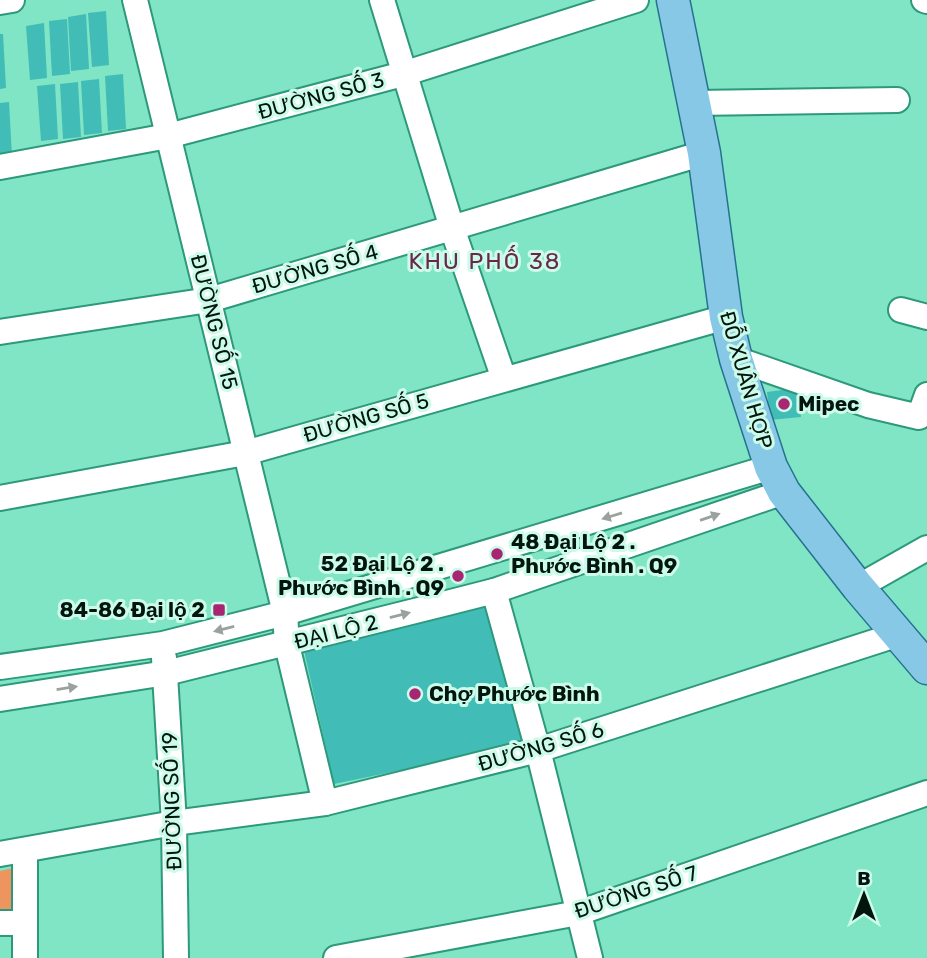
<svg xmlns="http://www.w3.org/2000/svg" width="927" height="958" font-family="Rubik,sans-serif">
<rect width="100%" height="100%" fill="#80e5c4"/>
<path fill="#ee945f" d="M14,868L15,908L10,914L0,917V871Z"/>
<g fill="#42bcb6">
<path d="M106,11L109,65L92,67L88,13Z"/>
<path d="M86,14L89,69L71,71L68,17Z"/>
<path d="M67,19L70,74L52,76L49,21Z"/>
<path d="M44,23L47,78L30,80L26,26Z"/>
<path d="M0,34H3L6,88L0,89Z"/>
<path d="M123,74L126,129L108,131L105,76Z"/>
<path d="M99,79L102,133L84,135L81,81Z"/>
<path d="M78,82L81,137L63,139L60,84Z"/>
<path d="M55,84L58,139L41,141L37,86Z"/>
<path d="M9,102L12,156L0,158V103Z"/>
<path d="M797,388L801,417L770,420L767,392Z"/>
<path d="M487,597L532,743L334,784L303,646Z"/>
</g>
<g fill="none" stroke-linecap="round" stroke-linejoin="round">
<defs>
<g id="minor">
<path d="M135,0L285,613L287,645L325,803"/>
<path d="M382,0L452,228L504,379"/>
<path d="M924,0L927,1"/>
<path d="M0,2L12,0"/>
<path d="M694,103L897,100"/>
<path d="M0,167L168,136L403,74L636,0"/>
<path d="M901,310L927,317"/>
<path d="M0,332L209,300L704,153"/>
<path d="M736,359L868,405L919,417L927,395"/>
<path d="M0,498L245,453L726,317"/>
<path d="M858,587L927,548"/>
<path d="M494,591L538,750L590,958"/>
<path d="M164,658L174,823L176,958"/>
<path d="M0,667L163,644L285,613L771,467"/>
<path d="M0,699L166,673L451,602L494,591L784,492"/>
<path d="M25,850V958"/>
<path d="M0,854L174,823L325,803L538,750L899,634"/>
<path d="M0,923H25"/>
<path d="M336,958L578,913L927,793"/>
</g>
<path id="major" d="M673,0L704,153L726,317L736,359L771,467L784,492L858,587L927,668"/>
</defs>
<use href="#minor" stroke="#2d997b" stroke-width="28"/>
<use href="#major" stroke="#24728e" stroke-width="35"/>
<use href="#minor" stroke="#fff" stroke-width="24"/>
<use href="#major" stroke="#86c8e5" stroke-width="32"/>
</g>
<defs><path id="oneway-solid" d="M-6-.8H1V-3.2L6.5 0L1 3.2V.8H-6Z" transform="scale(1.75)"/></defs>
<g fill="#9aa29f">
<use href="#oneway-solid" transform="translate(612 516) rotate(163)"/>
<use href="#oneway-solid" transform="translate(710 517) rotate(-19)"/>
<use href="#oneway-solid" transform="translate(400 615) rotate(-14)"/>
<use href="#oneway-solid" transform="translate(224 629) rotate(166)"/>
<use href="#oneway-solid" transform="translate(67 688) rotate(-9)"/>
</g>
<g fill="#a82571" stroke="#ccfbea" stroke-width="2.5">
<circle cx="784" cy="404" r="7"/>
<circle cx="497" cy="554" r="7"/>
<circle cx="458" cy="576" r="7"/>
<rect x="212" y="603" width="14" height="14" rx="3.5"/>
<circle cx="415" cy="694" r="7"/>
</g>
<g text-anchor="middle" stroke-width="6" stroke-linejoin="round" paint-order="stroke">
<g font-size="21" fill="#02160f" stroke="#ccfbea">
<text transform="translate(321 96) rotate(-15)" y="7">ĐƯỜNG SỐ 3</text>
<text transform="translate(315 269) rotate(-16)" y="7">ĐƯỜNG SỐ 4</text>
<text transform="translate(214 322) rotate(76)" y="7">ĐƯỜNG SỐ 15</text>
<text transform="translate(746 380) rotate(74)" y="7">ĐỖ XUÂN HỢP</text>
<text transform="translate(366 418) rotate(-16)" y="7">ĐƯỜNG SỐ 5</text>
<text transform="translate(336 632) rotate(-14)" y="7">ĐẠI LỘ 2</text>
<text transform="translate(541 747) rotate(-16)" y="7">ĐƯỜNG SỐ 6</text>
<text transform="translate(172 801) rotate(-92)" y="7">ĐƯỜNG SỐ 19</text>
<text transform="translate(636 892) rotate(-18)" y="7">ĐƯỜNG SỐ 7</text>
</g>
<g font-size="21" font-weight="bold" fill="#02160f" stroke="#ccfbea" text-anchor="start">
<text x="798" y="411">Mipec</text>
<text x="511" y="549">48 Đại Lộ 2 .<tspan x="511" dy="24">Phước Bình . Q9</tspan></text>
<text x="444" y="571" text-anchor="end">52 Đại Lộ 2 .<tspan x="444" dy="24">Phước Bình . Q9</tspan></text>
<text x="205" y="617" text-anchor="end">84-86 Đại lộ 2</text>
<text x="429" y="701">Chợ Phước Bình</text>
</g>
<g font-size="23" letter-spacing="2" fill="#68284a" stroke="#ccfbea">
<text x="485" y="269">KHU PHỐ 38</text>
</g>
</g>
<g transform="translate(864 895)" stroke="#ccfbea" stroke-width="5" paint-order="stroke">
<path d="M0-5L12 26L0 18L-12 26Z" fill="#02160f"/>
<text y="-10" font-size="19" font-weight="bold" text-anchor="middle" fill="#02160f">B</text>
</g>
</svg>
